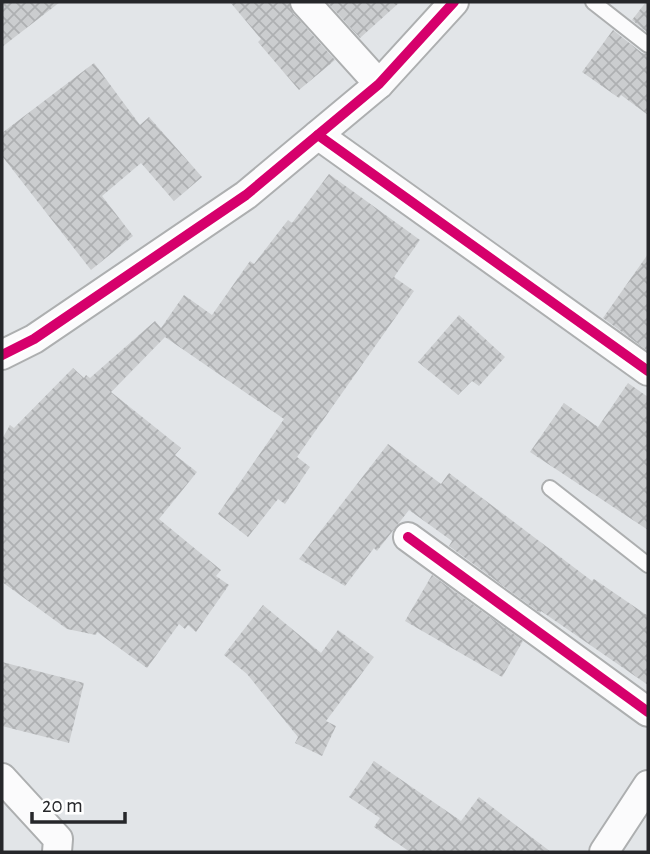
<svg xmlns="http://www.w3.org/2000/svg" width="650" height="854" font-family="'Alegreya Sans',sans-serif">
<defs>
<pattern id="building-cross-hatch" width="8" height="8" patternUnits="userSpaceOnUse" patternTransform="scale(1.75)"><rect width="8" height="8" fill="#cbcdcf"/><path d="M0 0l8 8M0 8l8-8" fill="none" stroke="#aeb0b2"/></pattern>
</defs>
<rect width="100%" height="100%" fill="#e2e5e8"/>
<g fill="url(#building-cross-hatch)">
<path d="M2,2H60L2,47Z"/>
<path d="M230,2H289L293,13L335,60L299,90L258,42L261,39Z"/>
<path d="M327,2H400L360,38Z"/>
<path d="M646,2H648V33L632,20Z"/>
<path d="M613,30L642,53L648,54V115L621,95L619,98L582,72Z"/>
<path d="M94,63L140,125L149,117L202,177L174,201L141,163L102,196L133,236L91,270L2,156V133Z"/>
<path d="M329,174L420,240L394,277L414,291L297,457L310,467L285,504L278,499L248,537L218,514L284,419L165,337L111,392L181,448L175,455L197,472L159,519L221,570L216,576L229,585L196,632L188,625L185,629L179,624L147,668L97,632L96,635L67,629L2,582V439L10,425L14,428L73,368L84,378L86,375L90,378L155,321L161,328L184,295L212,315L250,261L254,264L288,220L292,223Z"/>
<path d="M648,254V351L603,318Z"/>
<path d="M459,315L505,357L479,386L472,381L458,395L418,362Z"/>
<path d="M628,383L648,397V530L530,452L564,403L598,427Z"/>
<path d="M388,444L441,484L449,473L592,581L594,579L648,616V685L541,611L540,613L449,546L452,541L409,510L377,551L374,548L345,586L299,559Z"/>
<path d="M432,575L523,641L502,677L405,621Z"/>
<path d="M263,605L321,653L338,630L374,657L326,721L336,726L322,756L295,743L298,737L247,674L224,655Z"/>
<path d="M2,662L84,683L69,743L2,726Z"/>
<path d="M374,761L461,821L479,797L551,852H410L374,827L380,818L349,797Z"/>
</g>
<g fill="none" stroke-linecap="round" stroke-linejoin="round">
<defs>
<g id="service">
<path d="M593,2L648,45"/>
<path d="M550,488L648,565"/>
</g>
<g id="minor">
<path d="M305,2L379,84"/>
<path d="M318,135L648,371"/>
<path d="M2,355L34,339L246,195L379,84L454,2"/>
<path d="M408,537L648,712"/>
<path d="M2,778L58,839L57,852"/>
<path d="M604,852L648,785"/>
</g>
</defs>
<use href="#service" stroke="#adafb0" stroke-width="18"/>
<use href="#minor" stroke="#adafb0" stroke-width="32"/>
<use href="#service" stroke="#fbfbfc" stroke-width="14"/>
<use href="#minor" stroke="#fbfbfc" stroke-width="28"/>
<defs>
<g id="cycleway">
<path d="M318,135L648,371"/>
<path d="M2,355L34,339L246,195L379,84L454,2"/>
<path d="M408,537L648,712"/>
</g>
</defs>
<use href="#cycleway" stroke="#fff" stroke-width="15"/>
<use href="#cycleway" stroke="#d6006c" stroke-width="10"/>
</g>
<rect width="650" height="854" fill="none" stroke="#26272a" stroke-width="7"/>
<path d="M32 812v10h93v-10" fill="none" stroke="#26272a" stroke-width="3.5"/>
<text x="42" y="812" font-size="21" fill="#26272a" stroke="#ffffff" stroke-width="5" paint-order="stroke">20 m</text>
</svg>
